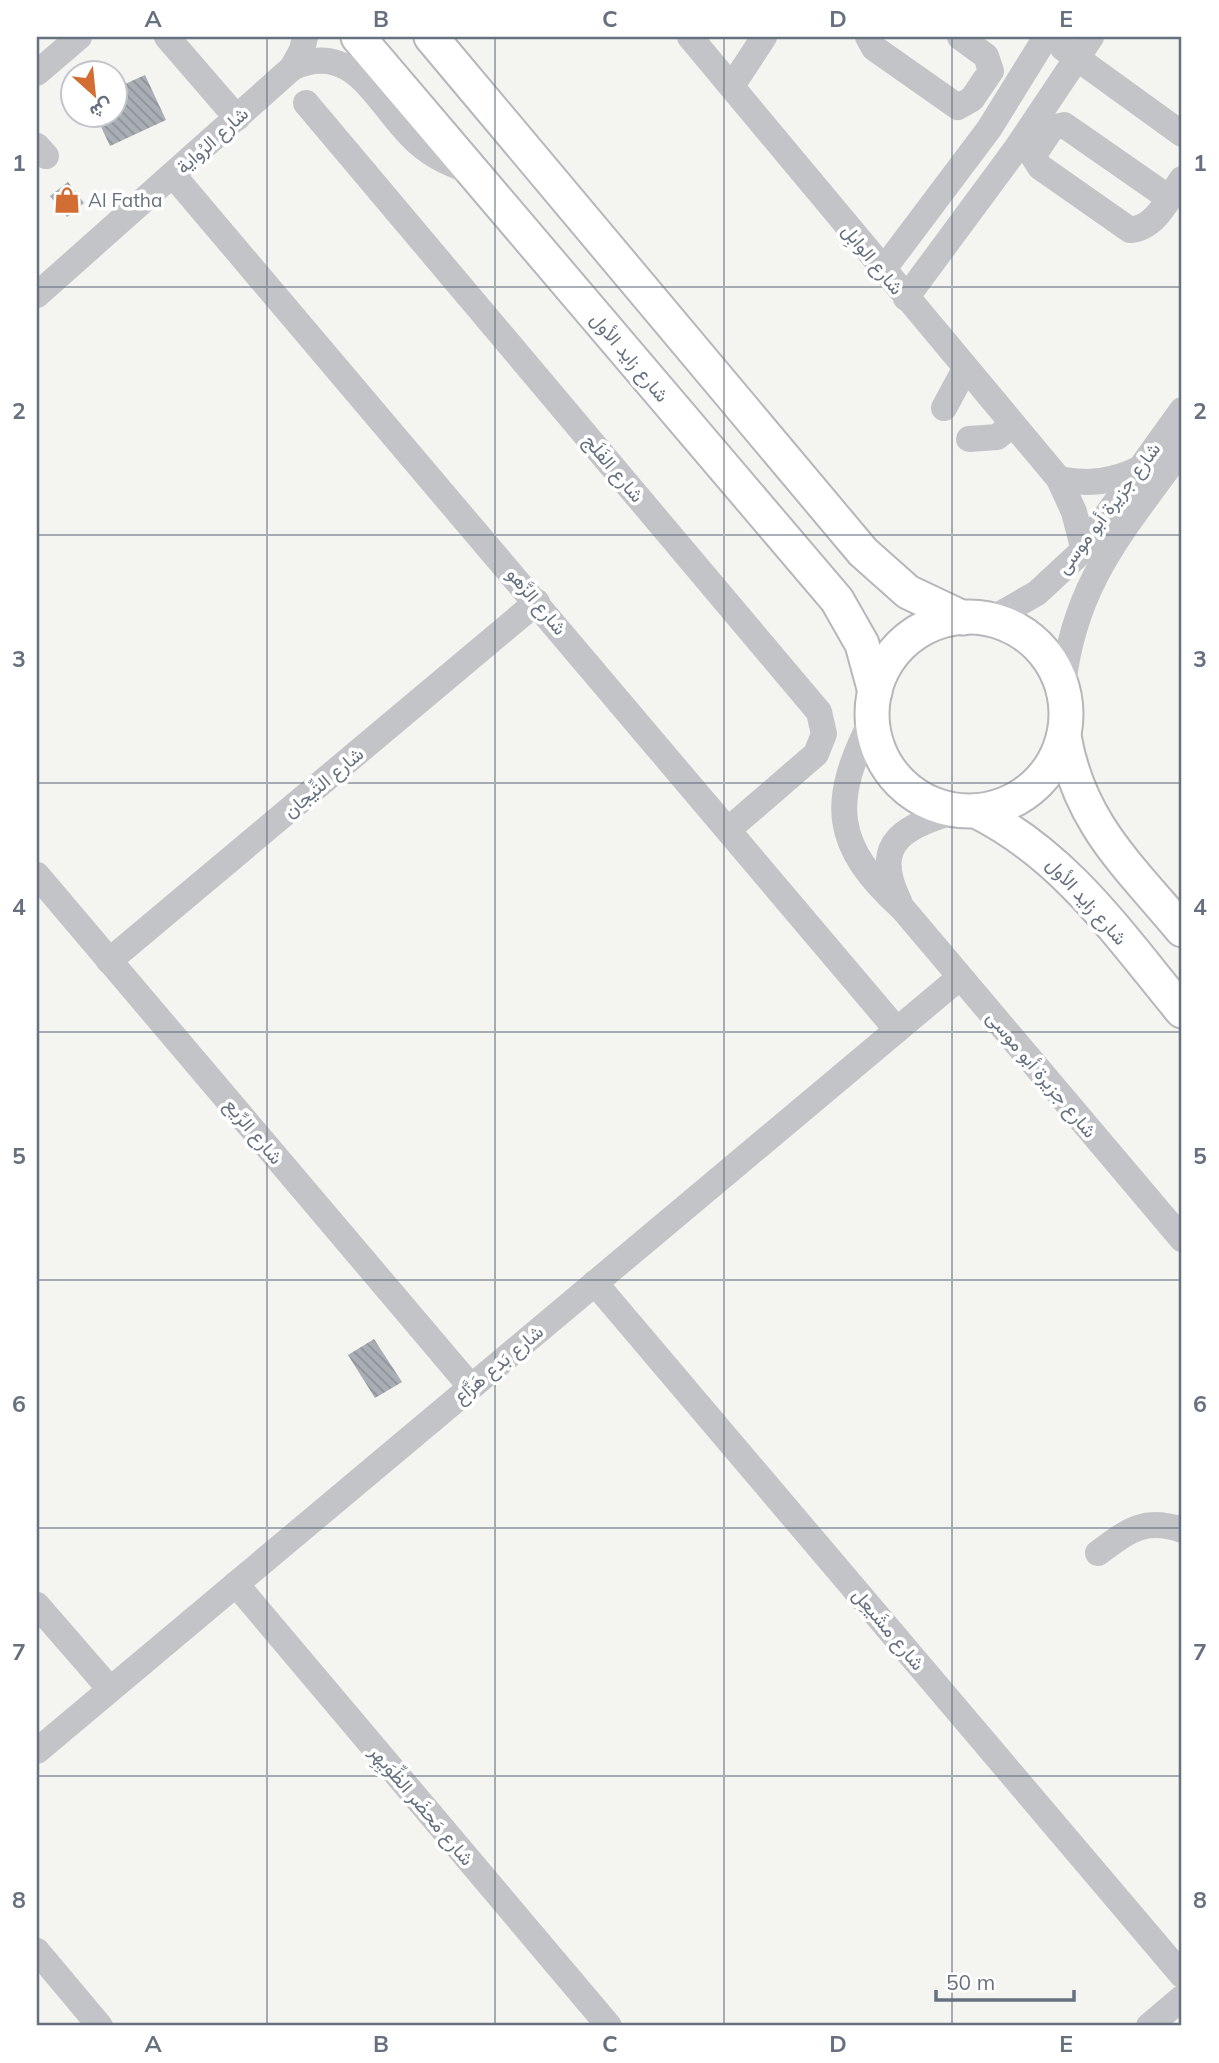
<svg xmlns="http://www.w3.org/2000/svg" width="1219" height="2063" font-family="Mulish,Vazirmatn,sans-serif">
<defs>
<pattern id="building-back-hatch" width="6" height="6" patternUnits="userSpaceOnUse" patternTransform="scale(1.75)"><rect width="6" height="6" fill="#a9adb4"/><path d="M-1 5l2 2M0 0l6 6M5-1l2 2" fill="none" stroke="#8d9198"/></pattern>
</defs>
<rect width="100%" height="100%" fill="#f4f4f1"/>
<g fill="url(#building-back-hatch)">
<path d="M145,75L166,120L110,146L96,116H116V88Z"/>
<path d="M68,182L84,203L67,217L50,196Z"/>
<path d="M374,1339L402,1382L375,1398L348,1355Z"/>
</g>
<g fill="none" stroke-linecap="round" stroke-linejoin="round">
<defs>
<g id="major">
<path d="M358,37L837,600L862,644L875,692"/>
<path d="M431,37L863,552L908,592L963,618"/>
<circle cx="969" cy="714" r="97"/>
<path d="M1064,736C1079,823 1128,865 1182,930"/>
<path d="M976,811C1066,856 1119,935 1182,1011"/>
</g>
</defs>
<use href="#major" stroke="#b5b7bb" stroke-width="37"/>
<g stroke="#c2c4c8" stroke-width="26">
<path d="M167,37L237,118"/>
<path d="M690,37L1059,479L1074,512L1083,547"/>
<path d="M868,37L874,48L958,107L972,99L991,71L986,56L960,37"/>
<path d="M1063,48L1182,134"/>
<path d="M292,68C352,39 376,101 411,136C427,153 448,164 471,171"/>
<path d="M37,73L79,37"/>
<path d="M732,86L764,37"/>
<path d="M306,103L819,712L824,734L816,754L729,829"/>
<path d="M37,146L46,156"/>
<path d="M173,175L897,1030"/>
<path d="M1169,198L1064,125L1052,128L1033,156L1040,167L1130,230C1156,228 1168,199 1182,179"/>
<path d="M883,270L989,129L1046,37"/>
<path d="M37,295L292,68L302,50L305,37"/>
<path d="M906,298L1016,149L1091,37"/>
<path d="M944,408L965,369"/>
<path d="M969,439L997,437L1012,425"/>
<path d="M1059,479C1089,485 1113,482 1141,468"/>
<path d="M990,620L1037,593L1078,555L1182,410"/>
<path d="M1063,686C1074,582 1124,530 1182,449"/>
<path d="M872,720C830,802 832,845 903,909L1182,1239"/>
<path d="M37,875L471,1387"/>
<path d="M899,901C869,840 908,825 960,810"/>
<path d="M109,961L537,602"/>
<path d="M595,1283L1182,1975"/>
<path d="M1098,1553C1128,1531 1143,1517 1182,1530"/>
<path d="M236,1584L609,2026"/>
<path d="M37,1605L110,1689"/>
<path d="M37,1751L959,978"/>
<path d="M37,1951L100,2026"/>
<path d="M1149,2026L1182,1998"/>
</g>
<use href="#major" stroke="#fff" stroke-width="33"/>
</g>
<path fill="none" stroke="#66707f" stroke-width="2" stroke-opacity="0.55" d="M267,37V2026M495,37V2026M724,37V2026M952,37V2026M37,287H1182M37,535H1182M37,783H1182M37,1032H1182M37,1280H1182M37,1528H1182M37,1776H1182"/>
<defs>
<symbol id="shop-bare" viewBox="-9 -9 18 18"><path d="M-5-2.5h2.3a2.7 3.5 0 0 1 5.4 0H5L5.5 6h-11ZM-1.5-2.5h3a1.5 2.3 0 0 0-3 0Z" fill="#d26d33" stroke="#fff" stroke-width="2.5" paint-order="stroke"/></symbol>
</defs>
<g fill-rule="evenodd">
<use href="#shop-bare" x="48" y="181" width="38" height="38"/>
</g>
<g text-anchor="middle" stroke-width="7" stroke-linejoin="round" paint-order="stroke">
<g font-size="19" fill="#66707f" stroke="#fff">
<text transform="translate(212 140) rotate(-42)" y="7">شارع الرُواية</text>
<text transform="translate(873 259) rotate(51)" y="7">شارع الوابِل</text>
<text transform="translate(630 357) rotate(50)" y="7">شارع زايد الأول</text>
<text transform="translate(614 468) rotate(50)" y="7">شارع الفَلَج</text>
<text transform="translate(1108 508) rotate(-53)" y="7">شارع جزيرة أبو موسى</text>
<text transform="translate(537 601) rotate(50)" y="7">شارع الزَّهو</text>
<text transform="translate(323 782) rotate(-40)" y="7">شارع التِّيجان</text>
<text transform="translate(1087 901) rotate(48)" y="7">شارع زايد الأول</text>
<text transform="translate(1042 1074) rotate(50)" y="7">شارع جزيرة أبو موسى</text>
<text transform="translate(254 1131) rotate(50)" y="7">شارع الرِّيع</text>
<text transform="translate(498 1364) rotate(-40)" y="7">شارع بَدع هَزَّاع</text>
<text transform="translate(889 1629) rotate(50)" y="7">شارع مشَيعِل</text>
<text transform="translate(422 1805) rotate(50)" y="7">شارع مَحضَر الظِّوَيِهِر</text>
</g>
<g font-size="19" fill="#66707f" stroke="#fff" text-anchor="start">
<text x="88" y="207">Al Fatha</text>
</g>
</g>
<rect width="1219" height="2063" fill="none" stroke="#ffffff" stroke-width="77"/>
<g transform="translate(94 94) rotate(153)"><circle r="33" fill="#ffffff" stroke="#c2c6cc" stroke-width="2"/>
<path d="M0-5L12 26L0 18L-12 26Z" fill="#d26d33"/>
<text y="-10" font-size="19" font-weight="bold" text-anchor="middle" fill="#66707f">ش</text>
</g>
<path d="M936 1990v10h138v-10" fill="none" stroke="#66707f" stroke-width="3.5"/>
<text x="946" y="1990" font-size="21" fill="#66707f" stroke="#ffffff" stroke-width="5" paint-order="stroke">50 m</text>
<rect x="38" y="38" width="1142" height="1986" fill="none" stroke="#66707f" stroke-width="2.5"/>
<g font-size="23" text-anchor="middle" font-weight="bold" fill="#66707f">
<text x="153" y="27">A</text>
<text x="381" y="27">B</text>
<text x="610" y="27">C</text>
<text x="838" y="27">D</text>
<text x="1066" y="27">E</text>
<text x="19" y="171">1</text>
<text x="1200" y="171">1</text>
<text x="19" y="419">2</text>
<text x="1200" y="419">2</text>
<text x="19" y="667">3</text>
<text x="1200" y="667">3</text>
<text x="19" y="915">4</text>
<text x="1200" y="915">4</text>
<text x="19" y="1164">5</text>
<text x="1200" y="1164">5</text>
<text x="19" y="1412">6</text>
<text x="1200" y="1412">6</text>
<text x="19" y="1660">7</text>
<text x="1200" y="1660">7</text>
<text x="19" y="1908">8</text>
<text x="1200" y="1908">8</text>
<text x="153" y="2052">A</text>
<text x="381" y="2052">B</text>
<text x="610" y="2052">C</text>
<text x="838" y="2052">D</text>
<text x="1066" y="2052">E</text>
</g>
</svg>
